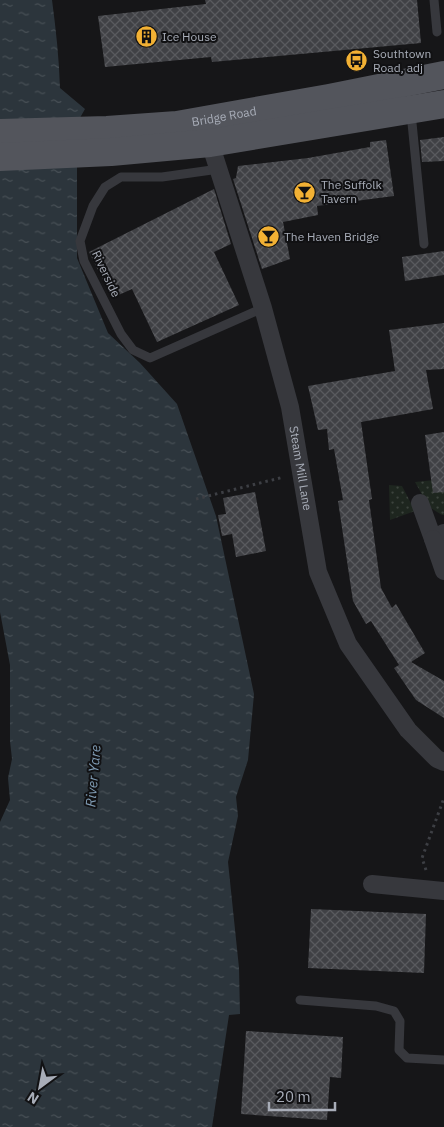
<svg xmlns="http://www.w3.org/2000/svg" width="444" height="1127" font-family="'IBM Plex Sans',sans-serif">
<defs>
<pattern id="grass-dots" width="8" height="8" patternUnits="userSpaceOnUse" patternTransform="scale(1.25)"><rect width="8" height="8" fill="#1e261f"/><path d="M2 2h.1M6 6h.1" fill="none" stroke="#3c433d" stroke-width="1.8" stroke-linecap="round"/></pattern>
<pattern id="water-ripples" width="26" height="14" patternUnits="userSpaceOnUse" patternTransform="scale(1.25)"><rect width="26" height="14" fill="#2c353c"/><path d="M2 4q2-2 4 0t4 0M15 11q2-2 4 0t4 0" fill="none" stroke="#485056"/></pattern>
<pattern id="building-cross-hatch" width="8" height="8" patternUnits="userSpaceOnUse" patternTransform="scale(1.25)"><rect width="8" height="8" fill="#404145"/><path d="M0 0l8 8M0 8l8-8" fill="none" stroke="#595a5e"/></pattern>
</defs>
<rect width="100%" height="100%" fill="#161618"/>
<g fill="url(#grass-dots)">
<path d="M444,479V515H442L429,507L415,482Z"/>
<path d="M389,485L402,486L415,511L390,520Z"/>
</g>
<path fill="url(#water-ripples)" d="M0,0H52C56,30 59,58 60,88L85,109L77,123V258L108,333L140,363L177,404L216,516L254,694L248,760L236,797L238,816L228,862L239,968L240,1014L229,1015L212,1127H0V822L10,800L8,778L12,759L10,741V665L0,612Z"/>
<g fill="url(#building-cross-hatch)">
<path d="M205,0H417L421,43L212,62L211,57L105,67L98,16L206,4Z"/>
<path d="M444,137V161L422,162L420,140Z"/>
<path d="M386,140L394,196L317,206L318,215L283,222L290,259L262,269L233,179L236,178L238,166L308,158L370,147V142Z"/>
<path d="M214,189L231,244L214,252L239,305L157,342L132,289L112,298L89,252Z"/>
<path d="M444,251V275L405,281L402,257Z"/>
<path d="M444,323V369L426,370L433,409L361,422L372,499L369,500L381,588L392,608L396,604L425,653L411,662L444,681V718L416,700L394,668L399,665L371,621L366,624L353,601L338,501L343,500L334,449L329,450L327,429L318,430L308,386L395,371L389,330Z"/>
<path d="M444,432V492L433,493L425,435Z"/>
<path d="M255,492L266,551L236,557L232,534L222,536L218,515L226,514L223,498Z"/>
<path d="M311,909L426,914L424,973L308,968Z"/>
<path d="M246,1031L343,1037L341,1078L330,1077L327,1120L241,1114Z"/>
</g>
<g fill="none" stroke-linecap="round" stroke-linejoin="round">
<g stroke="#3d3f44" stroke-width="3" stroke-dasharray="2.5 4" stroke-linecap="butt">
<path d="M196,499L284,477"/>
<path d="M426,870L422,858L444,798"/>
</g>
<g stroke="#37383d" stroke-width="9">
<path d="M434,0L437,32"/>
<path d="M411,113L424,244"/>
<path d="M219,169L162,177H121L105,187L93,206L80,241L84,261L121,334L133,350L150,358L263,308"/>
<path d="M300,1000L376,1006L394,1011L400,1021L399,1050L407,1058L444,1060"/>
</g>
<g stroke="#37383d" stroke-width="18">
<path id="s1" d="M210,143L263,308L290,407L318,572L348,644L408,730L437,759L444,762"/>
<path d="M420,503L433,539L444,533"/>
<path d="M433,539L444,571"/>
<path d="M372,884L444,891"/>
</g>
<g stroke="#53555c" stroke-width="28">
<path id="s2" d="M0,133L107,130L177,125L329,98L444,75"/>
<path d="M0,157L111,152L210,143L444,104"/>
</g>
</g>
<defs>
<symbol id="building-disc" viewBox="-11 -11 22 22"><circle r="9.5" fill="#f2b134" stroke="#111113"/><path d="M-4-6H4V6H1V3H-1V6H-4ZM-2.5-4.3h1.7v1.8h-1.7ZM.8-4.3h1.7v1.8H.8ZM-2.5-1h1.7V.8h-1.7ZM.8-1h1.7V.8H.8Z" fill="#111"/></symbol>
<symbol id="bus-disc" viewBox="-11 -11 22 22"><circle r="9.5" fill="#f2b134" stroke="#111113"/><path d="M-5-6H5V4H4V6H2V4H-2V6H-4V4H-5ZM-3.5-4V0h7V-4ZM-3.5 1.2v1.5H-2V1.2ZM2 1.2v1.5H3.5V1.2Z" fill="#111"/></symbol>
<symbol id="bar-disc" viewBox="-11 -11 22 22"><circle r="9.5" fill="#f2b134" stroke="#111113"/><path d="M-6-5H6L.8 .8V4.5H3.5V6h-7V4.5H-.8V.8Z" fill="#111"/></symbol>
</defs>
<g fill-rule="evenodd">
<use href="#building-disc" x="134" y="24" width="25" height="25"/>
<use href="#bus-disc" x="344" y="48" width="25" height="25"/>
<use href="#bar-disc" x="292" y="180" width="25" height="25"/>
<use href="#bar-disc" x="256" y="224" width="25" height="25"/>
</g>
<g text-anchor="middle" stroke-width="4" stroke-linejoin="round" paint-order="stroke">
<g font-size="12" fill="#a8adb8" stroke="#111113" text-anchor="start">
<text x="162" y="41">Ice House</text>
<text x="373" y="58">Southtown<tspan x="373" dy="14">Road, adj</tspan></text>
<text x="321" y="189">The Suffolk<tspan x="321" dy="14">Tavern</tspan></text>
<text x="284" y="241">The Haven Bridge</text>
</g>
<g font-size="12" fill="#a8adb8" stroke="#111113">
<text dy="4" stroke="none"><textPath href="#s2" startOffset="225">Bridge Road</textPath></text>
<text transform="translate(106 274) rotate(65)" y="4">Riverside</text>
<text dy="4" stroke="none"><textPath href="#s1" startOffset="338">Steam Mill Lane</textPath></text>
</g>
<g font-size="14" font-style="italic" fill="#7f9bb3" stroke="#111113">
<text transform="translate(93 776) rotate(-85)" y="5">River Yare</text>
</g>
</g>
<g transform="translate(40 1087) rotate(212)" stroke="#111113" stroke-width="4" paint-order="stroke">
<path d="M0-4L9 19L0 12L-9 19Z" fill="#a8adb8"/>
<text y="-8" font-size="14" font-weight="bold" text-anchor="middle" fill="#a8adb8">N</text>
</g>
<path d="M269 1102v8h66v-8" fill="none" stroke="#a8adb8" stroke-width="2.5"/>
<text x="276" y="1102" font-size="15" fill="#a8adb8" stroke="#111113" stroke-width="4" paint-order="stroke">20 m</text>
</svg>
